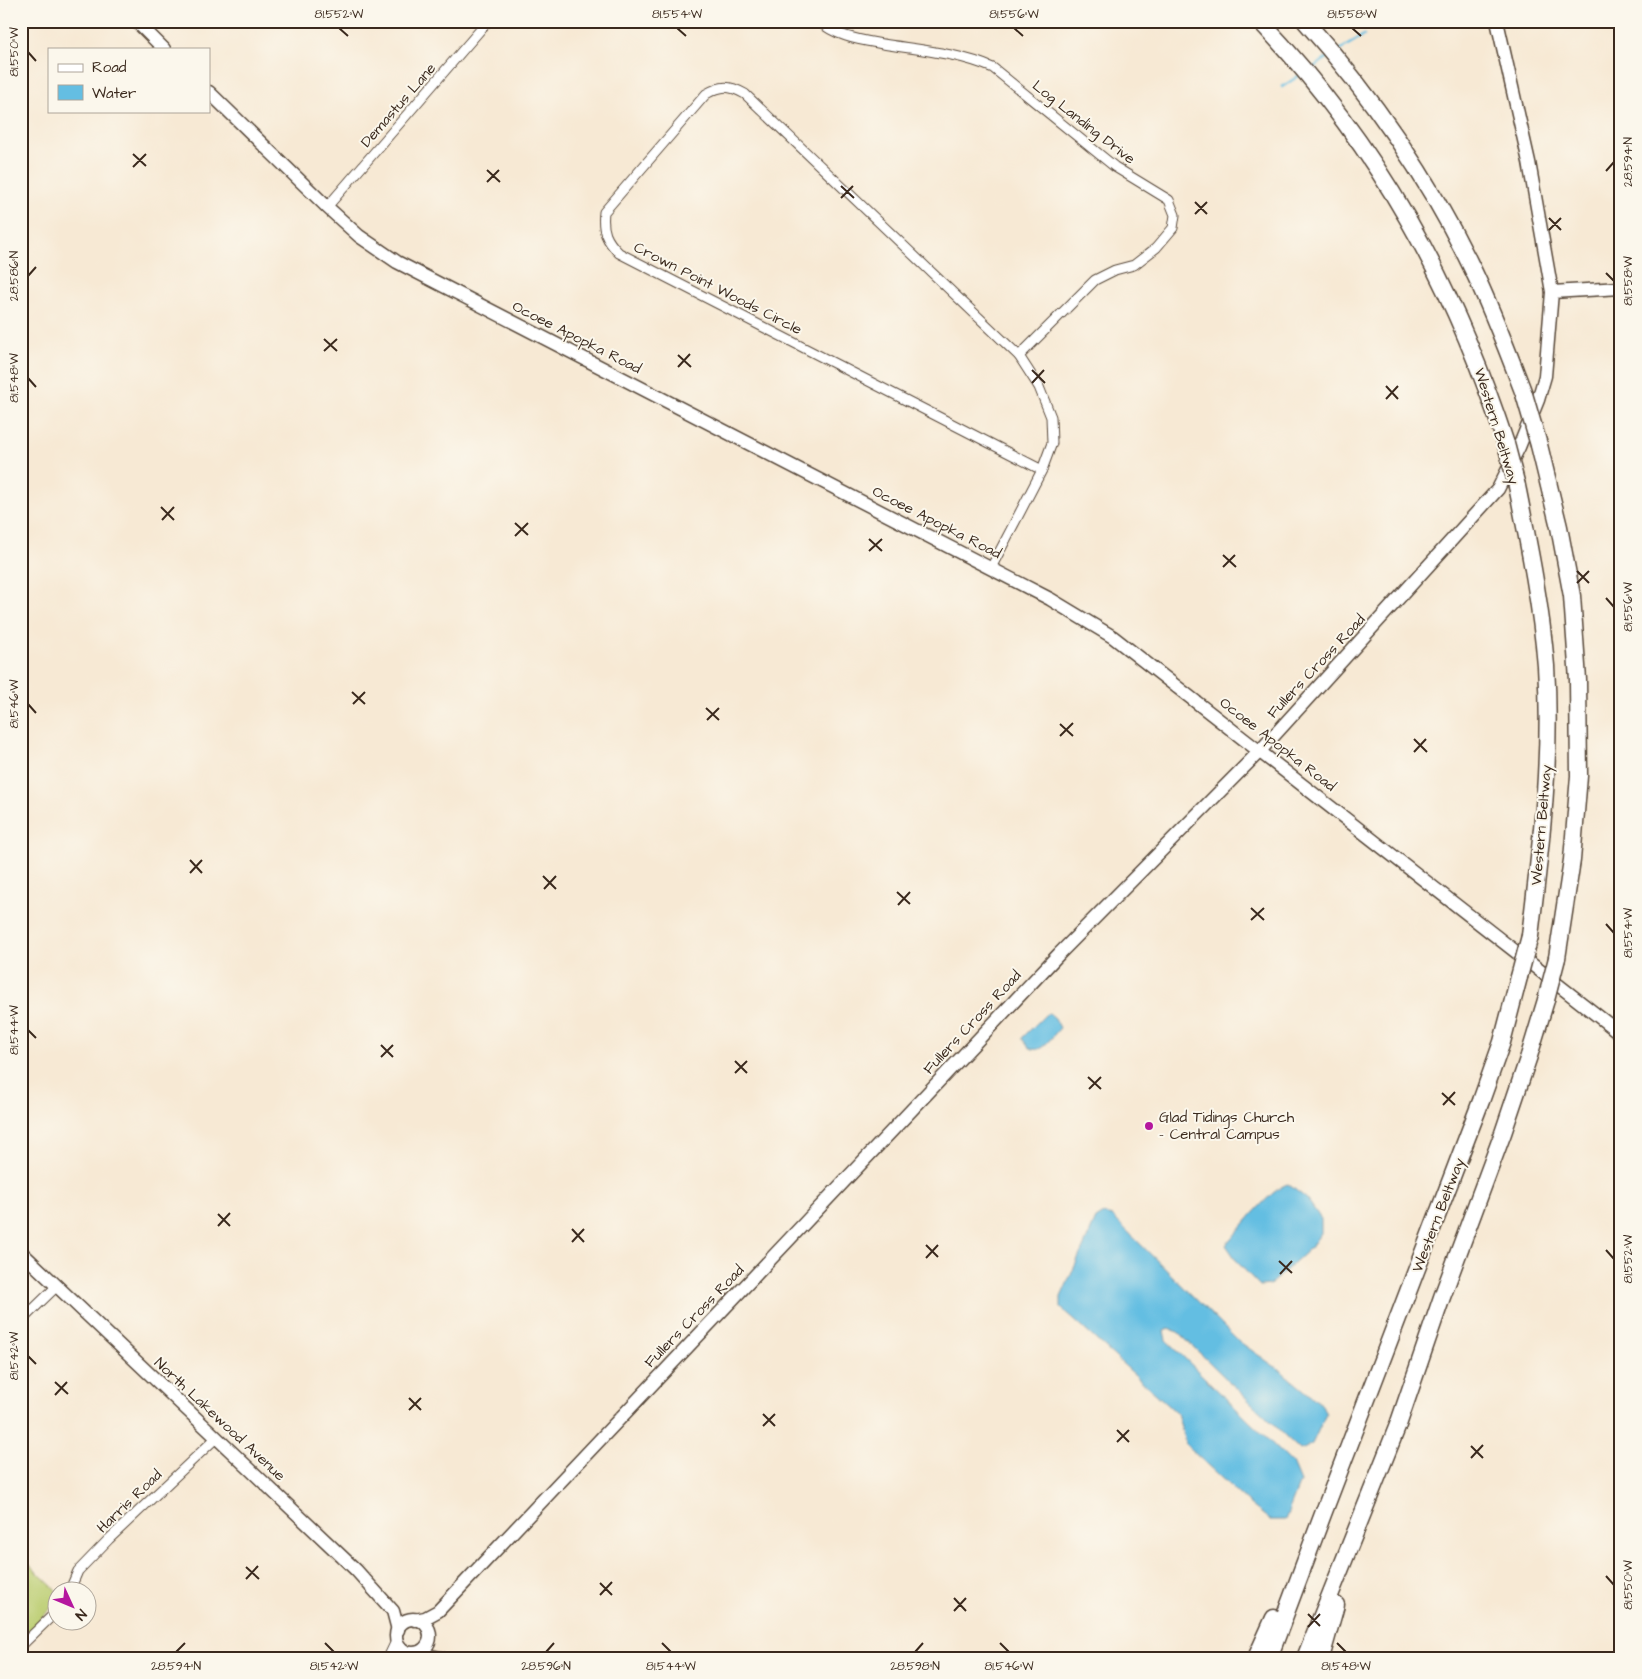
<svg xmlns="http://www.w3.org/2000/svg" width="1642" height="1679" font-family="'Architects Daughter',sans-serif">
<rect width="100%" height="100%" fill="#fbf7ec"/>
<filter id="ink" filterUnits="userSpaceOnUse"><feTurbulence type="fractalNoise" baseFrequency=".02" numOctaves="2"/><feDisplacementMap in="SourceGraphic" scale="10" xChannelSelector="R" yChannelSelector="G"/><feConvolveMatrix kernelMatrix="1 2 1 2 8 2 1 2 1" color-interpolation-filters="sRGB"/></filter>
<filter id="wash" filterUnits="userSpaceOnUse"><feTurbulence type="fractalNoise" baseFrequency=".0096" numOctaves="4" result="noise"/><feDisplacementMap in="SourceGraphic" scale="20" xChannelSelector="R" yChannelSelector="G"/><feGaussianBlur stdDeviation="1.12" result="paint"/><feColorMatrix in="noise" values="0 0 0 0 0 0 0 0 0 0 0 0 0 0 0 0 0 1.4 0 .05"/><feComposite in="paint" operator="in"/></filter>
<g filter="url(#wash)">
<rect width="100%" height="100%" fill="#f7e9d4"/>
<path fill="#bcce72" stroke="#7c7c48" d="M21,1557L58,1592L57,1602L21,1639Z"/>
<g fill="#64bee2" stroke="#507480">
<path d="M1049,1013L1055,1018L1060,1028C1049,1039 1037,1064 1022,1038L1045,1015Z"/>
<path d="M1288,1184L1307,1199L1321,1219V1233L1310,1248L1270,1285L1260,1286L1239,1264L1226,1245C1239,1231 1271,1188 1288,1184Z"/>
<path d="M1104,1214L1112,1216L1237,1340L1281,1371L1322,1405L1326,1414L1312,1444L1300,1450L1178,1332L1169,1329L1164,1331L1166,1340L1292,1463L1300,1482L1285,1520H1270L1247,1502L1186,1445L1177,1413L1061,1308V1297L1096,1219Z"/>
</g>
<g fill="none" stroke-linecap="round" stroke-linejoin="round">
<g stroke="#64bee2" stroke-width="2.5">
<path d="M1338,51L1364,35"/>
<path d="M1311,69L1329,57"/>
<path d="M1282,87L1300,75"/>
</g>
</g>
</g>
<g filter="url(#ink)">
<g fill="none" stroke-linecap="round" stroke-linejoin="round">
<defs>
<g id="street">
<path d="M819,21C836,37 861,40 883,44C920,50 959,53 993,68L1115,167L1169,200L1175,215L1173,228L1156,248L1134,265L1115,270L1095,280L1019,356"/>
<path d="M327,207L488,21"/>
<path d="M991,568L1042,470L1052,443L1051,417L1039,387L1019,356L745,94C729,85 722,85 706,94L604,212C602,231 606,240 619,253L1042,470"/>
<path d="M21,1321L57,1286"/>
<path d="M69,1592L78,1571L109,1539L216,1438"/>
<path d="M21,1646L58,1610"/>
<path d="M388,1658L397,1639"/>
<path d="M400,1658L410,1653"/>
</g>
<g id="secondary">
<path d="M136,21L164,49"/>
<path d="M209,92L327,207L359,236L397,262L1050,599L1113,637L1621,1034"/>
<path d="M1552,292L1621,288"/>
<path d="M21,1252L356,1570L393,1611L398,1630"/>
<circle cx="413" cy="1636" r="17"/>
<path d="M415,1620L425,1618L438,1611L1059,954L1260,751L1498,489L1519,447L1538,400L1545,376L1552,292L1529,162L1497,21"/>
<path d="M416,1653L441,1658"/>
</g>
<g id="highway">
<path d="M1260,21C1379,147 1452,280 1506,444"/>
<path d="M1305,21C1371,95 1429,179 1472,268C1492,309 1508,352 1524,394"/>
<path d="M1539,445L1559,527L1572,596L1578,680L1579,776L1572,860L1557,958"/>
<path d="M1517,486C1529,546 1541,605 1546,666C1552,756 1541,846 1530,936"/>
<path d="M1256,1658L1274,1618"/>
<path d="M1269,1658L1323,1514L1481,1101L1502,1042L1519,977"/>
<path d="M1305,1658L1398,1425L1442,1297L1503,1133L1529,1056L1546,1000"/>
<path d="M1321,1658L1336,1605"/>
</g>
</defs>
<use href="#street" stroke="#574739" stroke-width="11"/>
<use href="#secondary" stroke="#574739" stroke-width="15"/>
<use href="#highway" stroke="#574739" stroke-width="19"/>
<use href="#street" stroke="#fff" stroke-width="9"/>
<use href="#secondary" stroke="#fff" stroke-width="12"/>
<use href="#highway" stroke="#fff" stroke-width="16"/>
<defs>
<g id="highway-bridge">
<path d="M1524,394L1539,445"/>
<path d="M1506,444L1517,486"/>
<path d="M1519,977L1530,936"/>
<path d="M1546,1000L1557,958"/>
</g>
</defs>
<use href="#highway-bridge" stroke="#574739" stroke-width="19" stroke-linecap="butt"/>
<use href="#highway-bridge" stroke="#fff" stroke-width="16"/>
</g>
</g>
<path fill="none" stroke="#3b2a1e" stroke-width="2" d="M339,28L348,36M677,28L686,36M1014,28L1023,36M1352,28L1361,36M28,52L36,61M133,154L146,166M133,167L146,154M487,170L500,182M1606,171L1614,162M487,182L499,170M841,186L854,198M841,198L853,186M1195,202L1207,214M1195,214L1207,202M1549,218L1561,230M1549,230L1561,218M1606,273L1614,281M28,276L36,267M324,339L337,351M324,351L337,339M678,355L691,367M678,367L690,354M1032,370L1045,383M28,378L36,387M1032,383L1044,370M1386,386L1398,399M1386,399L1398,386M161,507L174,520M162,520L174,507M515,523L528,535M515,536L528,523M869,539L882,551M869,551L882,539M1223,555L1236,567M1223,567L1235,555M1577,571L1589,583M1577,583L1589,571M1606,598L1614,607M352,692L365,704M28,704L36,713M353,704L365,692M706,708L719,720M707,720L719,708M1060,724L1073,736M1060,736L1073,723M1414,739L1427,752M1414,752L1426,739M190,860L202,873M190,873L202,860M543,876L556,889M544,889L556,876M897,892L910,904M898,905L910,892M1251,908L1264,920M1251,920L1264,908M1606,924L1614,933M28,1030L36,1038M381,1045L393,1057M381,1057L393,1045M735,1061L747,1073M735,1073L747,1061M1088,1077L1101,1089M1089,1089L1101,1077M1442,1093L1455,1105M1443,1105L1455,1092M218,1214L230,1226M218,1226L230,1213M572,1229L584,1242M572,1242L584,1229M926,1245L938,1257M1606,1250L1614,1259M926,1258L938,1245M1279,1261L1292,1273M1280,1274L1292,1261M28,1356L36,1364M55,1382L68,1394M55,1395L67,1382M409,1398L421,1410M409,1410L421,1398M763,1414L775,1426M763,1426L775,1414M1117,1430L1129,1442M1117,1442L1129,1430M1471,1446L1483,1458M1471,1458L1483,1445M246,1567L259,1579M1606,1576L1614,1585M246,1579L258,1566M600,1583L612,1595M600,1595L612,1582M954,1598L966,1611M954,1611L966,1598M1308,1614L1320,1626M1308,1627L1320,1614M325,1643L334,1652M662,1643L671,1652M1000,1643L1009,1652M1337,1643L1346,1652M176,1652L185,1643M546,1652L554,1643M915,1652L923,1643"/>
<circle fill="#b5179e" stroke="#fbf7ec" stroke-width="2" cx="1149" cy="1126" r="5"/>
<g text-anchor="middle" stroke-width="4" stroke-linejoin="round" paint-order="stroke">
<g font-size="15" fill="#3b2a1e" stroke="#fbf7ec">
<text transform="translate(398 105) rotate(-49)" y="5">Demastus Lane</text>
<text transform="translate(1084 122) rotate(38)" y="5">Log Landing Drive</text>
<text transform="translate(718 288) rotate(27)" y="5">Crown Point Woods Circle</text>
<text transform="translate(577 337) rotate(27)" y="5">Ocoee Apopka Road</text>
<text transform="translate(1497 426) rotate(73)" y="5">Western Beltway</text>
<text transform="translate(937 522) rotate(27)" y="5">Ocoee Apopka Road</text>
<text transform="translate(1316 666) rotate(-47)" y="5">Fullers Cross Road</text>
<text transform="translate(1278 744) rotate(38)" y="5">Ocoee Apopka Road</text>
<text transform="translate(1541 825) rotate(-85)" y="5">Western Beltway</text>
<text transform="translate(972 1022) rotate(-47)" y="5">Fullers Cross Road</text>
<text transform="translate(1438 1215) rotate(-69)" y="5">Western Beltway</text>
<text transform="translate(694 1316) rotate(-46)" y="5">Fullers Cross Road</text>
<text transform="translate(220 1419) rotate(43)" y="5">North Lakewood Avenue</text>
<text transform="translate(129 1501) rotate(-44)" y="5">Harris Road</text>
</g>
<g font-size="15" fill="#3b2a1e" stroke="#fbf7ec" text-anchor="start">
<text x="1159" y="1122">Glad Tidings Church<tspan x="1159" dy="17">- Central Campus</tspan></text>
</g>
</g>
<rect width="1642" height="1679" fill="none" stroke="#fbf7ec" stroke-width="55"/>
<rect x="48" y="48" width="162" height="65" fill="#fbf7ec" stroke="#aea59a"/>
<rect x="58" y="64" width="25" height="8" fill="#ffffff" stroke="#aea59a"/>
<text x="92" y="72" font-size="15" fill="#3b2a1e">Road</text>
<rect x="58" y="85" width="25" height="15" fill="#64bee2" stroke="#aea59a"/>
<text x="92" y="98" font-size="15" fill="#3b2a1e">Water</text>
<g transform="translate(72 1606) rotate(134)"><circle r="24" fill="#fbf7ec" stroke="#aea59a"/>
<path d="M0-4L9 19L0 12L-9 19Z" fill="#b5179e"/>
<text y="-8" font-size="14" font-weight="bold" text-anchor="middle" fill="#3b2a1e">N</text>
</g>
<rect x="28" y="28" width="1586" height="1624" fill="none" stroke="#3b2a1e" stroke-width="2"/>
<g font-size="12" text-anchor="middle" fill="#3b2a1e">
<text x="339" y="18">81.552°W</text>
<text x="677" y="18">81.554°W</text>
<text x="1014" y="18">81.556°W</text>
<text x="1352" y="18">81.558°W</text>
<text transform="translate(14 52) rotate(-90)" y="4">81.550°W</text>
<text transform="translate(1628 162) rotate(-90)" y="4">28.594°N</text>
<text transform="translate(14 276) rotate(-90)" y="4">28.586°N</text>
<text transform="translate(1628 281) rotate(-90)" y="4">81.558°W</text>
<text transform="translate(14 378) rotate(-90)" y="4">81.548°W</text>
<text transform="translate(1628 607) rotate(-90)" y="4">81.556°W</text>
<text transform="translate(14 704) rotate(-90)" y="4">81.546°W</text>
<text transform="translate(1628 933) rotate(-90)" y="4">81.554°W</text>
<text transform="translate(14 1030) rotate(-90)" y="4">81.544°W</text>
<text transform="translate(1628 1259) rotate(-90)" y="4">81.552°W</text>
<text transform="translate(14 1356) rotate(-90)" y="4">81.542°W</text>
<text transform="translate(1628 1585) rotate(-90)" y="4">81.550°W</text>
<text x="176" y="1670">28.594°N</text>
<text x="334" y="1670">81.542°W</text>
<text x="546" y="1670">28.596°N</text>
<text x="671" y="1670">81.544°W</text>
<text x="915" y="1670">28.598°N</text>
<text x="1009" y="1670">81.546°W</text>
<text x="1346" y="1670">81.548°W</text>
</g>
</svg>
